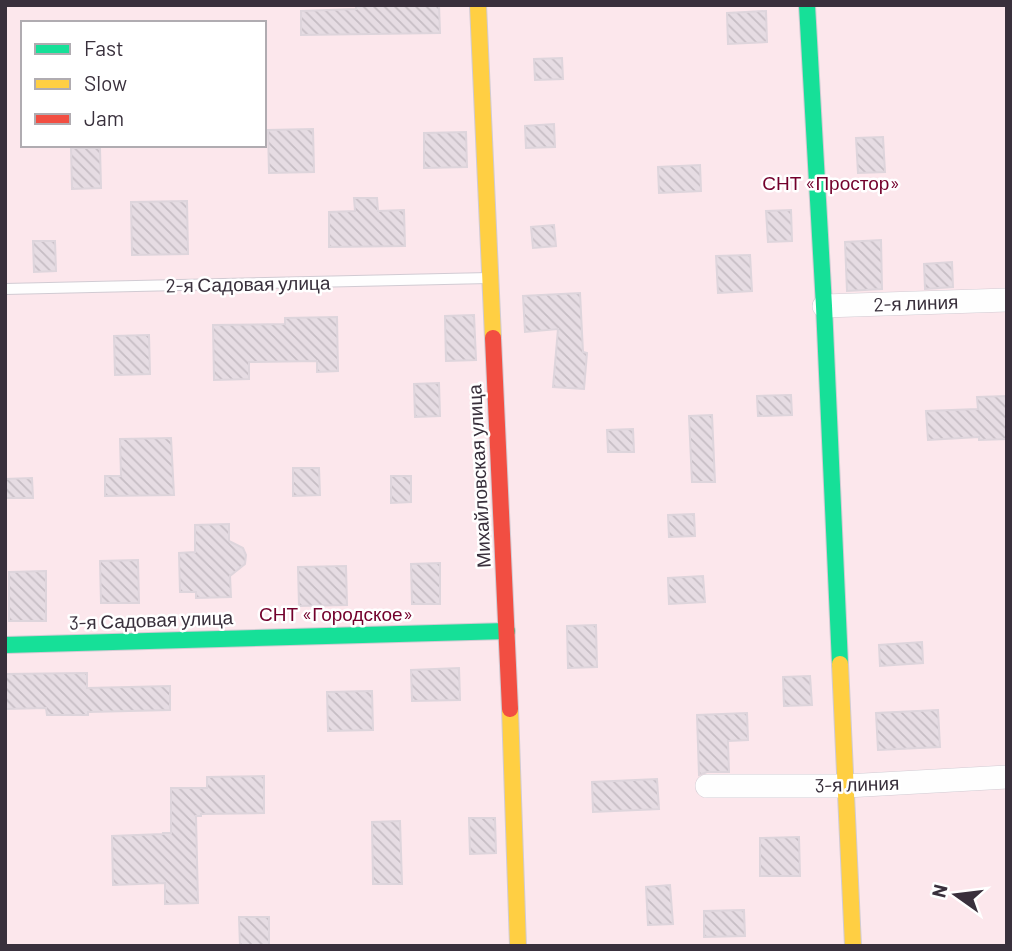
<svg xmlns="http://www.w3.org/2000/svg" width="1012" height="951" font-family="Barlow,sans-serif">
<defs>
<pattern id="building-back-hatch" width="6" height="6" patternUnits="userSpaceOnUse" patternTransform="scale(1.75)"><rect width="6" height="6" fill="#e6dce3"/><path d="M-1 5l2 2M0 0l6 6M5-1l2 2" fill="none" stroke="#c6bdc4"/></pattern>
</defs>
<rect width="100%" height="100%" fill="#faf5fb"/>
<path fill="#fce7ec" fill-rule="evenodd" d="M5,5H1007V946H5ZM23,23H264V145H23Z"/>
<g fill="url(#building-back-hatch)" stroke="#ded5dc" stroke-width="2">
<path d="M439,5L440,33L301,35V11L356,9V6Z"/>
<path d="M766,11L767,42L728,44L727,13Z"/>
<path d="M562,58L563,79L535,80L534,59Z"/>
<path d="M554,124L555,147L526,148L525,126Z"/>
<path d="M313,129L314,172L269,173L268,130Z"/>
<path d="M466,132L467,167L424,168V133Z"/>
<path d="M883,137L885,172L858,173L856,138Z"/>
<path d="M71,148H100L101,188L72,189Z"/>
<path d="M700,165L701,191L659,193L658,167Z"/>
<path d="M354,198H377L378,211L404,210L405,246L329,247V212L355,211Z"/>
<path d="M187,201L188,254L132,255L131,202Z"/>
<path d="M791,210L792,241L768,242L766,211Z"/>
<path d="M554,225L556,246L533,248L531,227Z"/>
<path d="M881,240L882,289L847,291L845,242Z"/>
<path d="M33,241H55L56,271L34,272Z"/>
<path d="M750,255L752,291L718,293L716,256Z"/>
<path d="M952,262L953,287L925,289L924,264Z"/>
<path d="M580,293L583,352L587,353L584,389L553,387L558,329L525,332L523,296Z"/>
<path d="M474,315L476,360L446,361L445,316Z"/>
<path d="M337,317L338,371L317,372V361L249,362V379L214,380L213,325L285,324V318Z"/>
<path d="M149,335L150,374L115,375L114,336Z"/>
<path d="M439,383L440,416L415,417L414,384Z"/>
<path d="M791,395L792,415L758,416L757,396Z"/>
<path d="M1007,396V439L979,440V437L928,440L926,411L978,409L977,397Z"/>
<path d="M712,415L715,482H692L689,416Z"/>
<path d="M633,429L634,452H608L607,430Z"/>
<path d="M171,438L174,495L105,496V476H121L120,439Z"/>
<path d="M293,468H319L320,495L293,496Z"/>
<path d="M391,476H411V502L391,503Z"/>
<path d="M32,478L33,498H5V479Z"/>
<path d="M694,514L695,536L669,537L668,515Z"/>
<path d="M229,524V541L243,548L246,555L245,564L230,576L231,597L196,598V592H180L179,553L195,552V525Z"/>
<path d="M138,560L139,603H101L100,561Z"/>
<path d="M440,563V604H412L411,564Z"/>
<path d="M346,566L347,605L299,606L298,567Z"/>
<path d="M46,571V621H9V572Z"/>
<path d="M703,576L705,602L669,604L668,578Z"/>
<path d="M596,625L597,667L568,668L567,626Z"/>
<path d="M922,642L923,663L880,666L879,645Z"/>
<path d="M459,668L460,700L412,701L411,670Z"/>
<path d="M87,673V688L170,686V710L88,712V715H47L46,708L5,709V674Z"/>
<path d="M810,676L812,705L784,706L783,677Z"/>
<path d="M372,691L373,730L328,731L327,692Z"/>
<path d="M938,710L940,747L878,750L876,713Z"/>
<path d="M747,713L748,740L728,741L729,772H707L699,775L697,715Z"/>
<path d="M264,776V813L201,814V816H196L198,903L165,904V883L113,885L112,836L163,834V833H171V788H207V777Z"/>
<path d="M657,779L659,809L593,812L592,782Z"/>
<path d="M469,818H495L496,853L470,854Z"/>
<path d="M400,821L402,884H373L372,822Z"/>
<path d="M799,837L800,876H760V838Z"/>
<path d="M670,885L673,924L648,925L646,887Z"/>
<path d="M744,910L745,936L704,937V911Z"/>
<path d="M239,917H269V946H240Z"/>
</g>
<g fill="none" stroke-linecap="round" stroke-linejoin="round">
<defs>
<path id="lane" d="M5,289L489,278"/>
<g id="street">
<path d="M824,306L1007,300"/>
<path d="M707,786H846L1007,777"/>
</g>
<g id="fast">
<path d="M807,5L824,306L840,664"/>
<path d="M5,645L507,631"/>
</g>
<g id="slow">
<path d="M478,5L493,338"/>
<path d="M840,664L853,946"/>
<path d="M510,709L518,946"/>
</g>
<path id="jam" d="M493,338L510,709"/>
</defs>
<use href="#lane" stroke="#d1cbd3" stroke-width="12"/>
<use href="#street" stroke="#d1cbd3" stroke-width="24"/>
<use href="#fast" stroke="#d1cbd3" stroke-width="18"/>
<use href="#slow" stroke="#d1cbd3" stroke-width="18"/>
<use href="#jam" stroke="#d1cbd3" stroke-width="18"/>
<use href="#lane" stroke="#fefefe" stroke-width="10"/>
<use href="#street" stroke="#fefefe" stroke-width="23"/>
<use href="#fast" stroke="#16e098" stroke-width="16"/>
<use href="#slow" stroke="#ffcf43" stroke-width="16"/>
<use href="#jam" stroke="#f24e42" stroke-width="16"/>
</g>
<g text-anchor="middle" stroke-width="5" stroke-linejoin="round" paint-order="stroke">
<g font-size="19" fill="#73002c" stroke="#fff">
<text x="831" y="190">СНТ «Простор»</text>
<text x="336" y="621">СНТ «Городское»</text>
</g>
<g font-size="19" fill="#39303c" stroke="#fff">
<text transform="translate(248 284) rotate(-1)" y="7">2-я Садовая улица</text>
<text transform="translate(916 303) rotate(-2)" y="7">2-я линия</text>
<text transform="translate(479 476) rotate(-93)" y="7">Михайловская улица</text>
<text transform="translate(151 620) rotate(-2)" y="7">3-я Садовая улица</text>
<text transform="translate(857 784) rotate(-2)" y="7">3-я линия</text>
</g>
</g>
<rect width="1012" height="951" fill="none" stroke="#39303c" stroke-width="14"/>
<rect x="21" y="21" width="245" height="126" fill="#ffffff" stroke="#b0acb1" stroke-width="2"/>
<rect x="35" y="44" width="35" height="10" fill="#16e098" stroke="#b0acb1" stroke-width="2"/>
<text x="84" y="56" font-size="21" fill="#39303c">Fast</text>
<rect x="35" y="79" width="35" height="10" fill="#ffcf43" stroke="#b0acb1" stroke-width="2"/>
<text x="84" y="91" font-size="21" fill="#39303c">Slow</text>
<rect x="35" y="114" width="35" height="10" fill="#f24e42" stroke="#b0acb1" stroke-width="2"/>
<text x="84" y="126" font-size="21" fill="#39303c">Jam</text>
<g transform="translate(956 895) rotate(284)" stroke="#ffffff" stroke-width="5" paint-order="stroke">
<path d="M0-5L12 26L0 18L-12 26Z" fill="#39303c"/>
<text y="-10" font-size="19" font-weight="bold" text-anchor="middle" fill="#39303c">N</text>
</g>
</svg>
